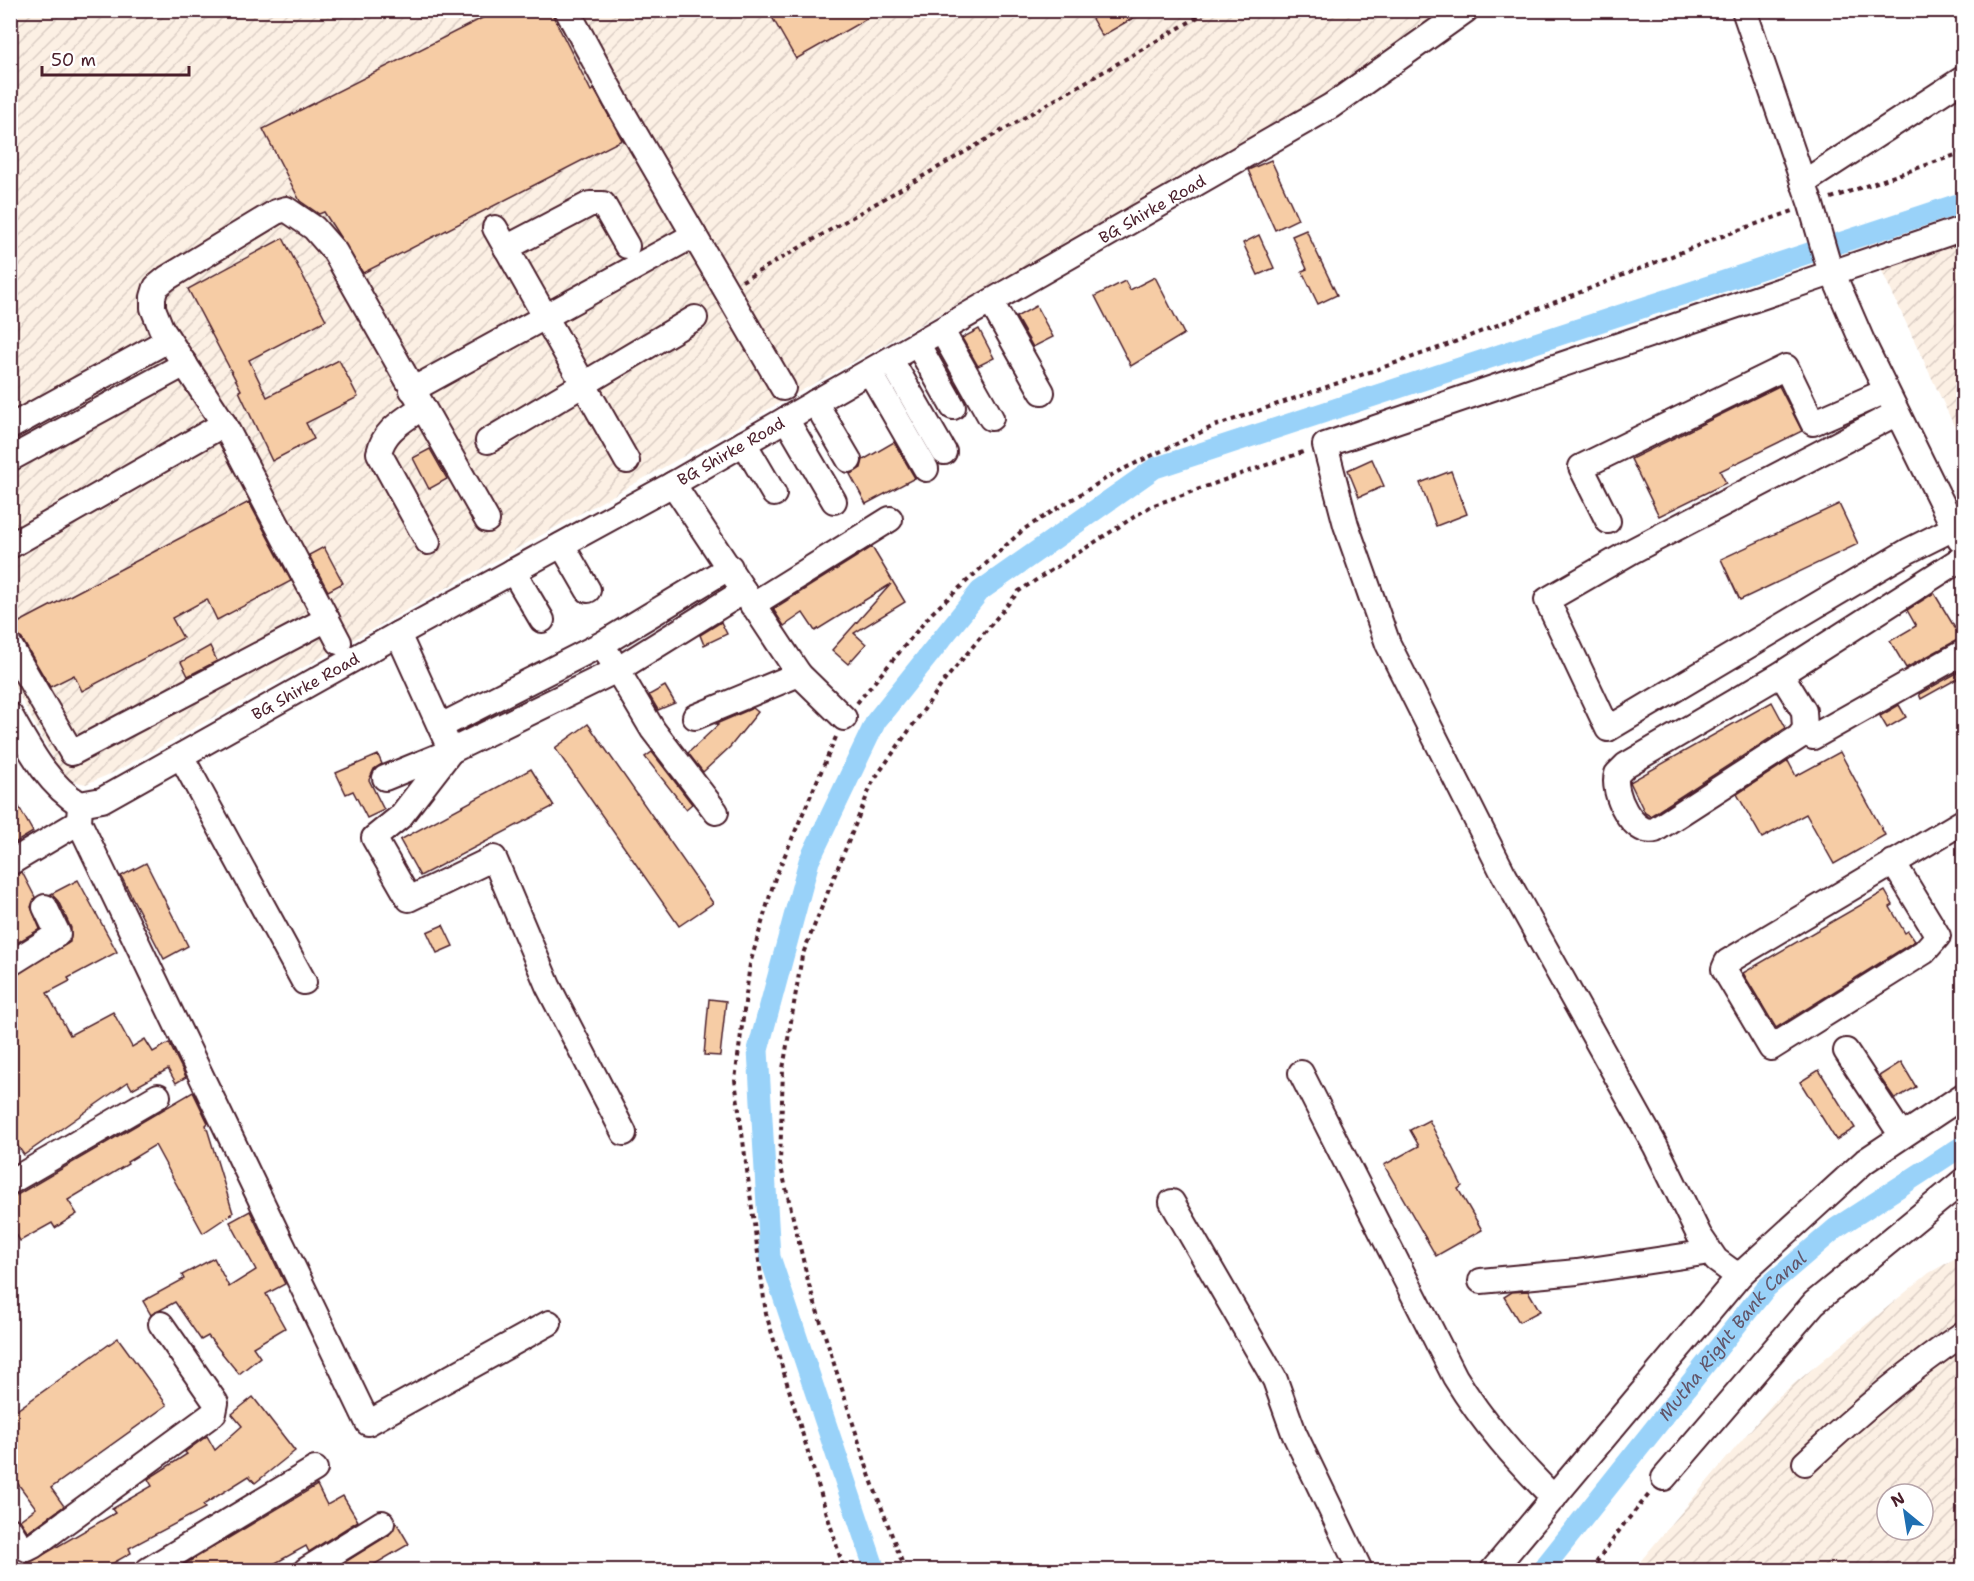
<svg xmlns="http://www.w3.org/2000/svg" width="1974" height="1581" font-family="'Shantell Sans',sans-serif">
<defs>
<pattern id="industrial-furrows" width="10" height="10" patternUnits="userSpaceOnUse" patternTransform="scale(1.5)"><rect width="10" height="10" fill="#fcf0e4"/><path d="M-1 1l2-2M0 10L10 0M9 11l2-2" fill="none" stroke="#dacdc4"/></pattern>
</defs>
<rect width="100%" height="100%" fill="#fff"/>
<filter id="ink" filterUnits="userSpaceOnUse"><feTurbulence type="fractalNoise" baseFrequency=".0167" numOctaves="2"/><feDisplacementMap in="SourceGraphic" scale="12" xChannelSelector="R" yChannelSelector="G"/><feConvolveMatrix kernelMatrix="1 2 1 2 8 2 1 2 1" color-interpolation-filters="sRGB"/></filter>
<g filter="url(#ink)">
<g fill="url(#industrial-furrows)" fill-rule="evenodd">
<path d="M10,11H1452L1318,101L1116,216L115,772L86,784L73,781L59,769L11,680Z"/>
<path d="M1963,240V445L1880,267Z"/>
<path d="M1963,1254V1570H1633L1778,1397L1929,1273ZM1887,1494H1923V1530H1887Z"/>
</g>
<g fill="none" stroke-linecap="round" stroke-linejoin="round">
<g stroke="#99d2f9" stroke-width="21">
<path d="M875,1570L770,1257L758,1050L809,861L876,721L980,591L1155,468L1964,202"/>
<path id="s1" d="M1542,1570L1766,1288L1836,1228L1964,1145"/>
</g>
</g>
<g fill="#f6cca5" stroke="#4a1f2b" stroke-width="1.5">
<path d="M498,10H550L591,91L594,89L622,140L363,273L324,212L319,214L300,201L263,129Z"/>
<path d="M768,10H882L796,59Z"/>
<path d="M1087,10H1147L1102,36Z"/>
<path d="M1271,160L1298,219L1275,230L1248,170Z"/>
<path d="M1306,230L1337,295L1318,304L1302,271L1307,269L1292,236Z"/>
<path d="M1259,235L1274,268L1258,275L1243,243Z"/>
<path d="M283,238L326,320L249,360L267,397L339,360L358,397L306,423L314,439L272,461L239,391L241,390L188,289Z"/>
<path d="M1155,277L1184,334L1131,366L1095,296L1125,281L1130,290Z"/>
<path d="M1036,306L1053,337L1033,347L1016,317Z"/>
<path d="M979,329L994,358L978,366L962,338Z"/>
<path d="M1779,386L1802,431L1720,471L1726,483L1659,516L1631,459Z"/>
<path d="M894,442L915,478L866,504L850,474L861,468L863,460Z"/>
<path d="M430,449L447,479L429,489L413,458Z"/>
<path d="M1372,459L1384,486L1359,497L1348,470Z"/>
<path d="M1451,471L1467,514L1436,526L1420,483Z"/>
<path d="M249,502L291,581L217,620L207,599L172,618L183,638L82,691L74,675L50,687L22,639L11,632L10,627Z"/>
<path d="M1839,504L1858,544L1740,600L1721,559Z"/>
<path d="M324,547L343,583L328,591L309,555Z"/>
<path d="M872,547L905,602L854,633L866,644L848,664L832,650L891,584L815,631L803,613L784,626L773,609Z"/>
<path d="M1934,593L1961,638L1906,668L1890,641L1916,626L1907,610Z"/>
<path d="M721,622L727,634L704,645L700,635Z"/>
<path d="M210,646L217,661L188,676L181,662Z"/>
<path d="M1964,669V675L1921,699L1919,694Z"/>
<path d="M665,686L675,703L658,710L649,695Z"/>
<path d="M1772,702L1786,728L1655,813L1650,816L1645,813L1630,782Z"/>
<path d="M1899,705L1906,717L1887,728L1880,716Z"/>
<path d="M753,708L758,712L730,747L703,772L688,753L718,725L716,724Z"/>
<path d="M588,724L713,903L679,926L555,748Z"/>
<path d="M652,752L692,804L686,809L645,757Z"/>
<path d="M1840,752L1885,835L1834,864L1806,814L1762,838L1737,794L1788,761L1796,776Z"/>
<path d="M378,755L382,764L374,769L369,780L384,810L367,818L353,791L346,794L336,773Z"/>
<path d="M531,769L554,806L420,876L400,840Z"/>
<path d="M10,791L33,832L10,846Z"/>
<path d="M146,863L188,946L164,959L121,876Z"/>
<path d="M22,872L35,897L31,907L40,929L10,947V877Z"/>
<path d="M78,880L117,952L68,978L70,981L47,993L70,1035L113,1012L132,1047L145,1039L153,1052L169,1043L186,1077L176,1083L168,1069L132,1089L128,1082L24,1155L10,1135V978L70,942L71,928L58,901L51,894Z"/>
<path d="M1885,891L1893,905L1890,907L1905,933L1908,931L1915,941L1776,1028L1743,973Z"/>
<path d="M443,925L453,946L437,953L427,932Z"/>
<path d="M709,999L726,1001L720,1056L704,1055Z"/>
<path d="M1901,1062L1916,1087L1895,1099L1879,1076Z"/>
<path d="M1819,1070L1855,1128L1836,1140L1800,1082Z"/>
<path d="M193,1092L208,1123L206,1125L233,1213L203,1233L155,1145L127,1162L128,1164L68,1200L77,1214L55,1228L52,1223L20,1241L10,1224V1199Z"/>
<path d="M1429,1120L1462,1186L1458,1189L1482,1230L1436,1256L1384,1165L1419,1146L1410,1130Z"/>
<path d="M250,1211L285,1284L266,1294L285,1328L253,1347L260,1357L239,1374L208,1336L201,1340L175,1302L151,1315L143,1301L184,1279L182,1275L214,1258L229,1287L256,1270L230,1222Z"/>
<path d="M1528,1291L1540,1311L1519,1322L1504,1297L1512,1292Z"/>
<path d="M118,1338L167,1405L51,1488L64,1506L28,1532L20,1520L36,1508L10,1473V1415Z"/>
<path d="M253,1397L295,1451L255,1483L249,1476L203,1505L205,1508L129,1548L131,1553L101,1570H17L115,1513L112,1509L152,1486L148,1479L187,1454L185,1452L207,1436L215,1450L242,1426L232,1414Z"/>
<path d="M317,1485L327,1505L343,1496L358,1521L309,1552L306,1546L263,1570H175Z"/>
<path d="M396,1522L409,1544L365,1570H332L389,1535Z"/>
</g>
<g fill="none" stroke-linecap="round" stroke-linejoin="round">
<defs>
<g id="minor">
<path d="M567,10L616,101L783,388"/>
<path d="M1744,10L1811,205L1827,260L1862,341L1960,540"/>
<path d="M1803,183L1964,78"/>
<path d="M495,228L627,461"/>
<path d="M506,248L590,204H603L627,246"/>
<path d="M991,302L1042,392"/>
<path d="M942,331L991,418"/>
<path d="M918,345L953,407"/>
<path d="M891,360L944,452"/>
<path d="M870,372L926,469"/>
<path d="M412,390L694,235"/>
<path d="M815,402L849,460"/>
<path d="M421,408C403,421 384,430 379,453L428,542"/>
<path d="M1897,413L1632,551L1547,600L1608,729L1908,551L1964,523"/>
<path d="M786,419L834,501"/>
<path d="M10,427L168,340"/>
<path d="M488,441L695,318"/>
<path d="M744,443L774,494"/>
<path d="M10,459L185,364"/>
<path d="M673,484L799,674"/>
<path d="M1608,521L1581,467L1786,367L1813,423L1886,391"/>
<path d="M562,545L588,590"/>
<path d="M10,546L224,424"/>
<path d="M513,571L542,620"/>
<path d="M752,605L890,519"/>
<path d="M398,634L451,751L400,817L374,838L409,899L494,858L548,986L624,1133"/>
<path d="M339,642L224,424L161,328L153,308V297L156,287L167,278L276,212L286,209L314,228L335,252L487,520"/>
<path d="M10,646L72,753L327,619"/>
<path d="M609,656L653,730L716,812"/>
<path d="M1781,674L1804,711L1805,729L1799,737L1655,830C1633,837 1611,792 1617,774L1626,765L1781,674L1964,557"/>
<path id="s2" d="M10,715C29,748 47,784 80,804L102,800L398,634L673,484L1331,106L1466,10"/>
<path d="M695,717L799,674L844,718"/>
<path d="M441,726L602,644L730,567"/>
<path d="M1813,737L1964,652"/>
<path d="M181,756L304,982"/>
<path d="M385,778L451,751L617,670L744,591"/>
<path d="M80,804L79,822L368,1423L549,1323"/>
<path d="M1893,862L1938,936L1924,952L1771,1048L1724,969L1727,962L1964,821"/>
<path d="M10,863L79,822"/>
<path d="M10,964L58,934L45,907"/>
<path d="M1846,1051L1902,1136"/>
<path d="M1301,1073L1455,1377C1483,1423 1516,1460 1554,1498"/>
<path d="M10,1182L158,1096"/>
<path d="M1172,1202L1275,1380L1294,1433L1360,1570"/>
<path d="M1741,1274L1731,1271L1716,1260L1699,1235L1656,1147L1502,871L1388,644L1346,525L1325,445L1964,228"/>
<path d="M1481,1281L1577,1272L1710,1252"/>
<path d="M1805,1463C1855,1416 1906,1372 1964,1333"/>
<path d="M1664,1478L1814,1303L1964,1180"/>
<path d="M10,1530L19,1544L27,1549L33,1546L214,1413L216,1403L161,1324"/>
<path d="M148,1570L315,1469"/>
<path d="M306,1570L382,1523"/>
<path d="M1493,1570L1741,1274L1865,1161L1964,1095"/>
</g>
</defs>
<use href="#minor" stroke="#4a1f2b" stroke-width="28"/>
<g stroke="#4a1f2b" stroke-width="4" stroke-dasharray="4.5 4.5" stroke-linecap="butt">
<path d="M1831,198L1964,152"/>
<path d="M742,281L1210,10"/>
<path d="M857,703L932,613L1024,529L1115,473L1212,427L1447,345L1717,238L1793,211"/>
<path d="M836,737L775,878L750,964L735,1080L766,1314L844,1570"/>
<path d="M905,1570L870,1477L809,1285L780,1163L783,1069L802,956L873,781L945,680L1019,591L1151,506L1306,451"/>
<path d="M1591,1570L1624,1524L1651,1492"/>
</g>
<use href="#minor" stroke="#fff" stroke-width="24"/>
</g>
</g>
<g text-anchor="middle" stroke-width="4.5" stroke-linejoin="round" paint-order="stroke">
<g font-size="16" fill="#4a1f2b" stroke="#fff">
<text dy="6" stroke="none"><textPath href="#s2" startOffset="1342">BG Shirke Road</textPath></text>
<text dy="6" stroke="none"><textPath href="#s2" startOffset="856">BG Shirke Road</textPath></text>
<text dy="6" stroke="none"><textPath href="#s2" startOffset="370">BG Shirke Road</textPath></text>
</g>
<g font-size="18" font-style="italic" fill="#625569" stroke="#fff">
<text dy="6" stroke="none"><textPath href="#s1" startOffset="302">Mutha Right Bank Canal</textPath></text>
</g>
</g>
<rect width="1974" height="1581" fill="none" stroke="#fff" stroke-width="36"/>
<rect x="18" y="18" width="1938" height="1545" fill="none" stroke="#4a1f2b" stroke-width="2" filter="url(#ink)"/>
<g transform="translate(1905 1512) rotate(330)"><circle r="28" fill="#ffffff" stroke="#b7a5aa" stroke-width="1.5"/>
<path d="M0-4.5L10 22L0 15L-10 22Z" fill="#1f6fb2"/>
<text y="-9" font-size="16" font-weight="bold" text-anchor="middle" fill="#4a1f2b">N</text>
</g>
<path d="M42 66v9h147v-9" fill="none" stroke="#4a1f2b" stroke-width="3"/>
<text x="51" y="66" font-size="18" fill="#4a1f2b" stroke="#ffffff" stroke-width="4.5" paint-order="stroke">50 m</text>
</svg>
